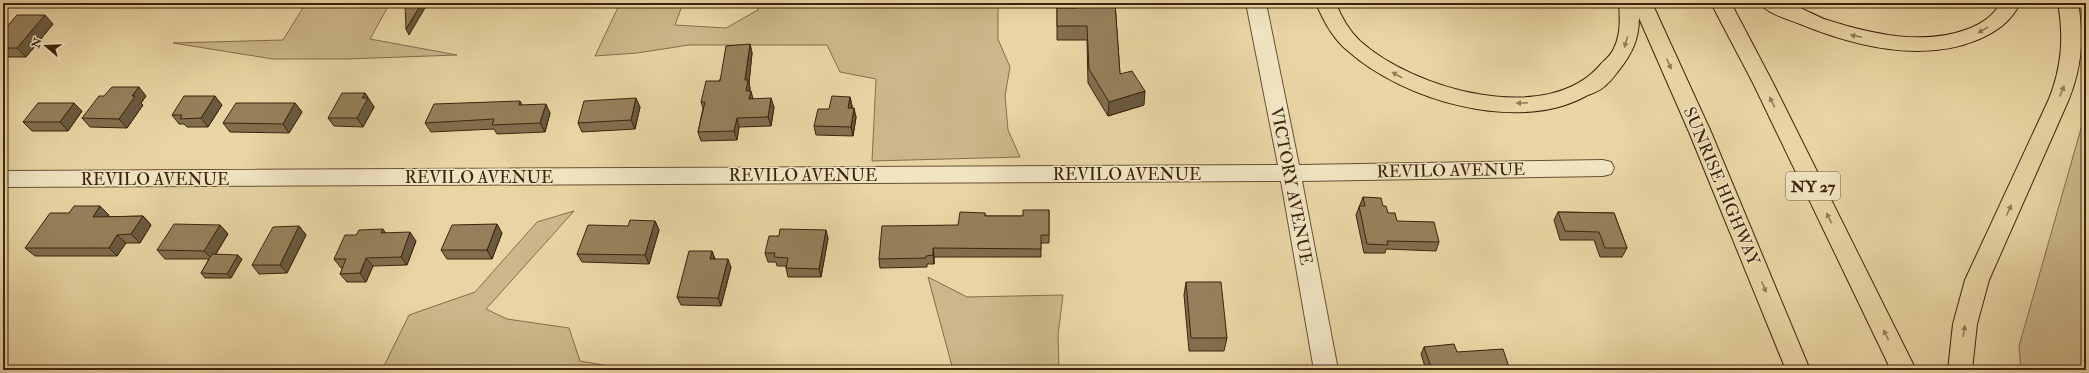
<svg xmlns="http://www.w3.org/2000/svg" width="2089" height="373" font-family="'IM FELL Double Pica',serif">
<rect width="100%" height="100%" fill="#e8d5a3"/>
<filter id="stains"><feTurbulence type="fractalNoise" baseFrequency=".005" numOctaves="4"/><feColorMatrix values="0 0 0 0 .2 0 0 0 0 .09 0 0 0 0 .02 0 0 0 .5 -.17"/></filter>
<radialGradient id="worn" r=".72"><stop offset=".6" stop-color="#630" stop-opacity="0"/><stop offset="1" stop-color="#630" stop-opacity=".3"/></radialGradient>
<g fill="#cbb789" stroke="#846d4a">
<path d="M306,3H390L370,39L457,55L346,59H273L173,43L283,40Z"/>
<path d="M620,3H683L675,25L726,28L758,10V3H1004L998,9V39L1010,67L1005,96L1008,130L1020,157L872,161L876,79L840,72L827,45H689L637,53L595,56Z"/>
<path d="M2086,111V370H2021L2019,346Z"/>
<path d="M574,211L486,309L507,319L569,328L580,361L632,370H382L409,315L475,292L537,222Z"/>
<path d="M928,277L967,297L1063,295L1058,335L1059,370H953Z"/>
</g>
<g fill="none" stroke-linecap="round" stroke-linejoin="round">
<defs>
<path id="minor" d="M1246,3H1266L1299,165L1603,160L1611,162L1614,168L1611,174L1603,176L1302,181L1338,370H1314L1281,181L3,187V171L1278,165Z"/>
<g id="highway">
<path d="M1316,3H1336C1341,17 1349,30 1360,41C1413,89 1548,128 1601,64C1606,59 1612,54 1614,48C1621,34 1620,18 1619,3H1652L1711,132L1810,370H1786L1689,132L1639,18C1639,39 1632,54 1619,70C1615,75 1612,80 1607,84C1602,90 1593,93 1586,96C1517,134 1403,100 1348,51C1333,39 1323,20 1316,3Z"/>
<path d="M1711,3H1731L1773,83L1916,370H1891L1753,83Z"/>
<path d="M1760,3C1768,3 1777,2 1785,3C1796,4 1815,16 1827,20C1871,34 1923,46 1968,29C1981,24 1994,16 2000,3H2020C2011,22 1996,32 1977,40C1921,63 1854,46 1800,24C1788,19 1767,14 1760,3Z"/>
<path d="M2058,3H2078C2084,37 2082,66 2069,99L1989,280L1977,324L1972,370H1948L1953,324L1965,280L2049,99C2062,66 2064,37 2058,3Z"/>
</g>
</defs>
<use href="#minor" stroke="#685032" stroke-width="2"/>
<use href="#highway" stroke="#3d230c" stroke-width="2"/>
<use href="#minor" fill="#f0e4c3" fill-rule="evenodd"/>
<use href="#highway" fill="#e8d5a3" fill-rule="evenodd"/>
</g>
<g fill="#816e4e" stroke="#3d230c">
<path d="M1076,3H1115L1120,74L1144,105L1108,116L1088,83L1087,40H1057V8H1076Z"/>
<path d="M53,24L26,57H3V31Z"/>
<path d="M750,44L752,53L749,82L750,89V91L753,99L774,107L771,126L739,127L737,140L701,141L698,132L703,108L701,102Z"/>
<path d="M365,93L374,107L363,127L334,126L328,118Z"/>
<path d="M146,96L141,103L143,105L127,128L90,127L82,118Z"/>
<path d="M850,97L852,106V108L856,117L853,136L816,135L814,126L829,109Z"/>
<path d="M295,103L302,112L289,133L230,132L223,123Z"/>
<path d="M222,105L208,127H187L184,124H179L172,115Z"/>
<path d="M522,105L550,113L545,132L497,134L494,129L431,132L425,123Z"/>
<path d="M640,107L635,129L582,132L578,123Z"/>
<path d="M82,111L68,131H32L23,122Z"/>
<path d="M1363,197L1383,206L1388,213L1397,221L1439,242L1436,251L1386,249L1385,253H1364L1356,215Z"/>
<path d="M100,206L109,215L108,217L143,216L151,225L140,243H126L117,256H35L25,248L69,213Z"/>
<path d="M1049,210V243H1041V257H934V264H927V267L880,268L879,259L958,225L985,213V216H1023Z"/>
<path d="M1558,212L1614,213L1627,248L1622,257H1600L1594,240H1560L1554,220Z"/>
<path d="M655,221L659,230L649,264L582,262L577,254L628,226Z"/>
<path d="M220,225L228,234L216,254L242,259L231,278H205L201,273L209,259H165L157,250Z"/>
<path d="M299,226L306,235L287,273L259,274L252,265Z"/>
<path d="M386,233L416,241L407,265L373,266L366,282H347L340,274L343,268H341L334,259Z"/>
<path d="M502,233L492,259H447L441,250Z"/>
<path d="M828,238L821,277H788L786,268V266H777L776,262H768L765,253Z"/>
<path d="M712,251L715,259L731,267L721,306L681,305L677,297Z"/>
<path d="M1186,282L1227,338L1224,351H1189L1184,295Z"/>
<path d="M1424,347L1457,352L1510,370H1426L1421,354Z"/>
</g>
<g fill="#695a40" stroke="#3d230c">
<path d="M422,3H428L409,35L406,29Z"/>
<path d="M45,15L53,24L26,57L17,48Z"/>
<path d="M750,44L752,53L749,82L750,89L748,99L746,91L745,80Z"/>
<path d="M139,87L146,96L141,103L143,105L127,128L119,119L132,96Z"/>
<path d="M751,91L753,99H749Z"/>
<path d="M1145,91L1144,105L1108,116L1109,102Z"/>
<path d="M365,93L374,107L363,127L357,118L362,98Z"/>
<path d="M215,96L222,105L208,127L201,118Z"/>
<path d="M850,97L852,106L850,117L848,108Z"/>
<path d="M636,98L640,107L635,129L631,120Z"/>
<path d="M771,98L774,107L771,126L768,117Z"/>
<path d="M520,101L525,110L519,105Z"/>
<path d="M74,103L82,111L68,131L60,122Z"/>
<path d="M295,103L302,112L289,133L283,124Z"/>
<path d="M546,104L550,113L545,132L540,123Z"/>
<path d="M854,108L856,117L853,136L851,127Z"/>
<path d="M737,118L739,127L737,140L734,131Z"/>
<path d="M100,206L109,215L102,225L93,217Z"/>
<path d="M143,216L151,225L140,243L131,234Z"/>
<path d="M655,221L659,230L649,264L645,255Z"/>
<path d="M497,224L502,233L492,259L487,250Z"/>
<path d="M220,225L228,234L212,259L204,251Z"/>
<path d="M299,226L306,235L287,273L280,265Z"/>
<path d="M383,229L389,238L381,233Z"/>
<path d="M826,230L828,238L821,277L819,269Z"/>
<path d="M410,232L416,241L407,265L401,257Z"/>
<path d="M117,235L126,243L117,256L109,248Z"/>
<path d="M933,248L934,257V264L933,255Z"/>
<path d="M712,251L715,260L710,259Z"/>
<path d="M238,255L242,259L231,278L227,274Z"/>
<path d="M366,258L373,266L366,282L360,273Z"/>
<path d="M728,259L731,267L721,306L718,298Z"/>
</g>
<g fill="#96805b" stroke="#3d230c">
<path d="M405,3H422L406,29Z"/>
<path d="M1077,3H1115L1120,74L1132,71L1145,91L1109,102L1089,69L1087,26H1057V8H1077Z"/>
<path d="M17,15H45L17,48H3V31Z"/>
<path d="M750,44L745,80H748L746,91H751L749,99L771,98L768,117L737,118L734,131L698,132L705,102H701L706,81H720L726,46Z"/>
<path d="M112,87H139L132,96H135L119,119L82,118L99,96H104Z"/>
<path d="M342,93H365L362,98H368L357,118H328Z"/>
<path d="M184,96H215L201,118L180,119L182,115H172Z"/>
<path d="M832,96L850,97L848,108H854L851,127L814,126L818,109H829Z"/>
<path d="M636,98L631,120L578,123L584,101Z"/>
<path d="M520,101L519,105L546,104L540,123L492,125L494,119L425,123L434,104Z"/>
<path d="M38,103H74L60,122H23Z"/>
<path d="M236,103H295L283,124L223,123Z"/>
<path d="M1363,197L1381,198L1383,206H1386L1388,213H1395L1397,221L1434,222L1439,242L1387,241L1388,245L1367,244L1359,206H1365Z"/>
<path d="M74,206H100L93,217L143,216L131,234L117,235L109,248H25L50,213H69Z"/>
<path d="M1023,210H1049V235H1041V249L933,248V255L926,256V258L879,259L882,226L958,225L960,212L985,213V216H1023Z"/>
<path d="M1558,212L1614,213L1627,248H1605L1599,232L1565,231Z"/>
<path d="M630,220L655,221L645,255L577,254L588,225L628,226Z"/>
<path d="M174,224L220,225L204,251L157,250Z"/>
<path d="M497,224L487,250H441L452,225Z"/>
<path d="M299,226L280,265H252L273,227Z"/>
<path d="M383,229L381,233L410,232L401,257L366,258L360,273L340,274L346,259H334L345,235H356L359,230Z"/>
<path d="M780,229L826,230L819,269L786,268L788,258L774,257L775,253H765L769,236H779Z"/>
<path d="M689,251H712L710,259H728L718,298L677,297Z"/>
<path d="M212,254L238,255L227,274L201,273Z"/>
<path d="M1186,282H1221L1227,338H1191Z"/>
<path d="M1454,344L1457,352L1503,349L1510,370H1432L1424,347Z"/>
<rect x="1127" y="369" width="30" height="1"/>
</g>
<defs><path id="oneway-solid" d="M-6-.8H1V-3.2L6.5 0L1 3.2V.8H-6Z"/></defs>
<g fill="#927c58">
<use href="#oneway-solid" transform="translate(1983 30) rotate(151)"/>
<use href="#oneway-solid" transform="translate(1856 36) rotate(-168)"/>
<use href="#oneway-solid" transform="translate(1626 42) rotate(106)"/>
<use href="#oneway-solid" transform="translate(1669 64) rotate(66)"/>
<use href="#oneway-solid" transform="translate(1397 75) rotate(-151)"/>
<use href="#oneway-solid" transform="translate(2062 91) rotate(-67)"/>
<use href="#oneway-solid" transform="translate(1772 102) rotate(-116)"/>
<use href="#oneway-solid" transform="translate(1522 103) rotate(178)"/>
<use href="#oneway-solid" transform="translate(2009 210) rotate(-66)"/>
<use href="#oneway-solid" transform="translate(1829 218) rotate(-116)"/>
<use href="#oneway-solid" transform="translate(1764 287) rotate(67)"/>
<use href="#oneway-solid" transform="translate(1964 331) rotate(-81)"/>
<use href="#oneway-solid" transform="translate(1886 335) rotate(-116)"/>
</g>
<g text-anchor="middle" stroke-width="3" stroke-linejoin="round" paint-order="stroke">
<rect fill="#f0e4c3" stroke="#735d43" stroke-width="1" x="1786" y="172" width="54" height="28" rx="3"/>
<g font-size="16" font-weight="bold" fill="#3d230c">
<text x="1813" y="192">NY 27</text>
</g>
<g font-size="17" fill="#3d230c" stroke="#f0e4c3">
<text transform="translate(1451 170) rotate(-1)" y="6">REVILO AVENUE</text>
<text x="1127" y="180">REVILO AVENUE</text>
<text x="803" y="181">REVILO AVENUE</text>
<text x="479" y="183">REVILO AVENUE</text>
<text x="155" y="185">REVILO AVENUE</text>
<text transform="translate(1292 186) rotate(79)" y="6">VICTORY AVENUE</text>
<text transform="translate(1722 186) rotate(67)" y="6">SUNRISE HIGHWAY</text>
</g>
</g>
<rect width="2089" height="373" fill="none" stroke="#e8d5a3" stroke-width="16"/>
<rect x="4" y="4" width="2081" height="365" fill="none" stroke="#3d230c" stroke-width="2"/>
<rect x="8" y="8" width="2073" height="357" fill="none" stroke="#3d230c"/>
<g transform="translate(46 46) rotate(289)" stroke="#f0e4c3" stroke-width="3" paint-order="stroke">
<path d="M0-3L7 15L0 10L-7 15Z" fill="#3d230c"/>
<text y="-6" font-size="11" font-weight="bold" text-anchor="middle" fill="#3d230c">N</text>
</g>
<rect width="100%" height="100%" filter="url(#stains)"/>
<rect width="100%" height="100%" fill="url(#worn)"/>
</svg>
